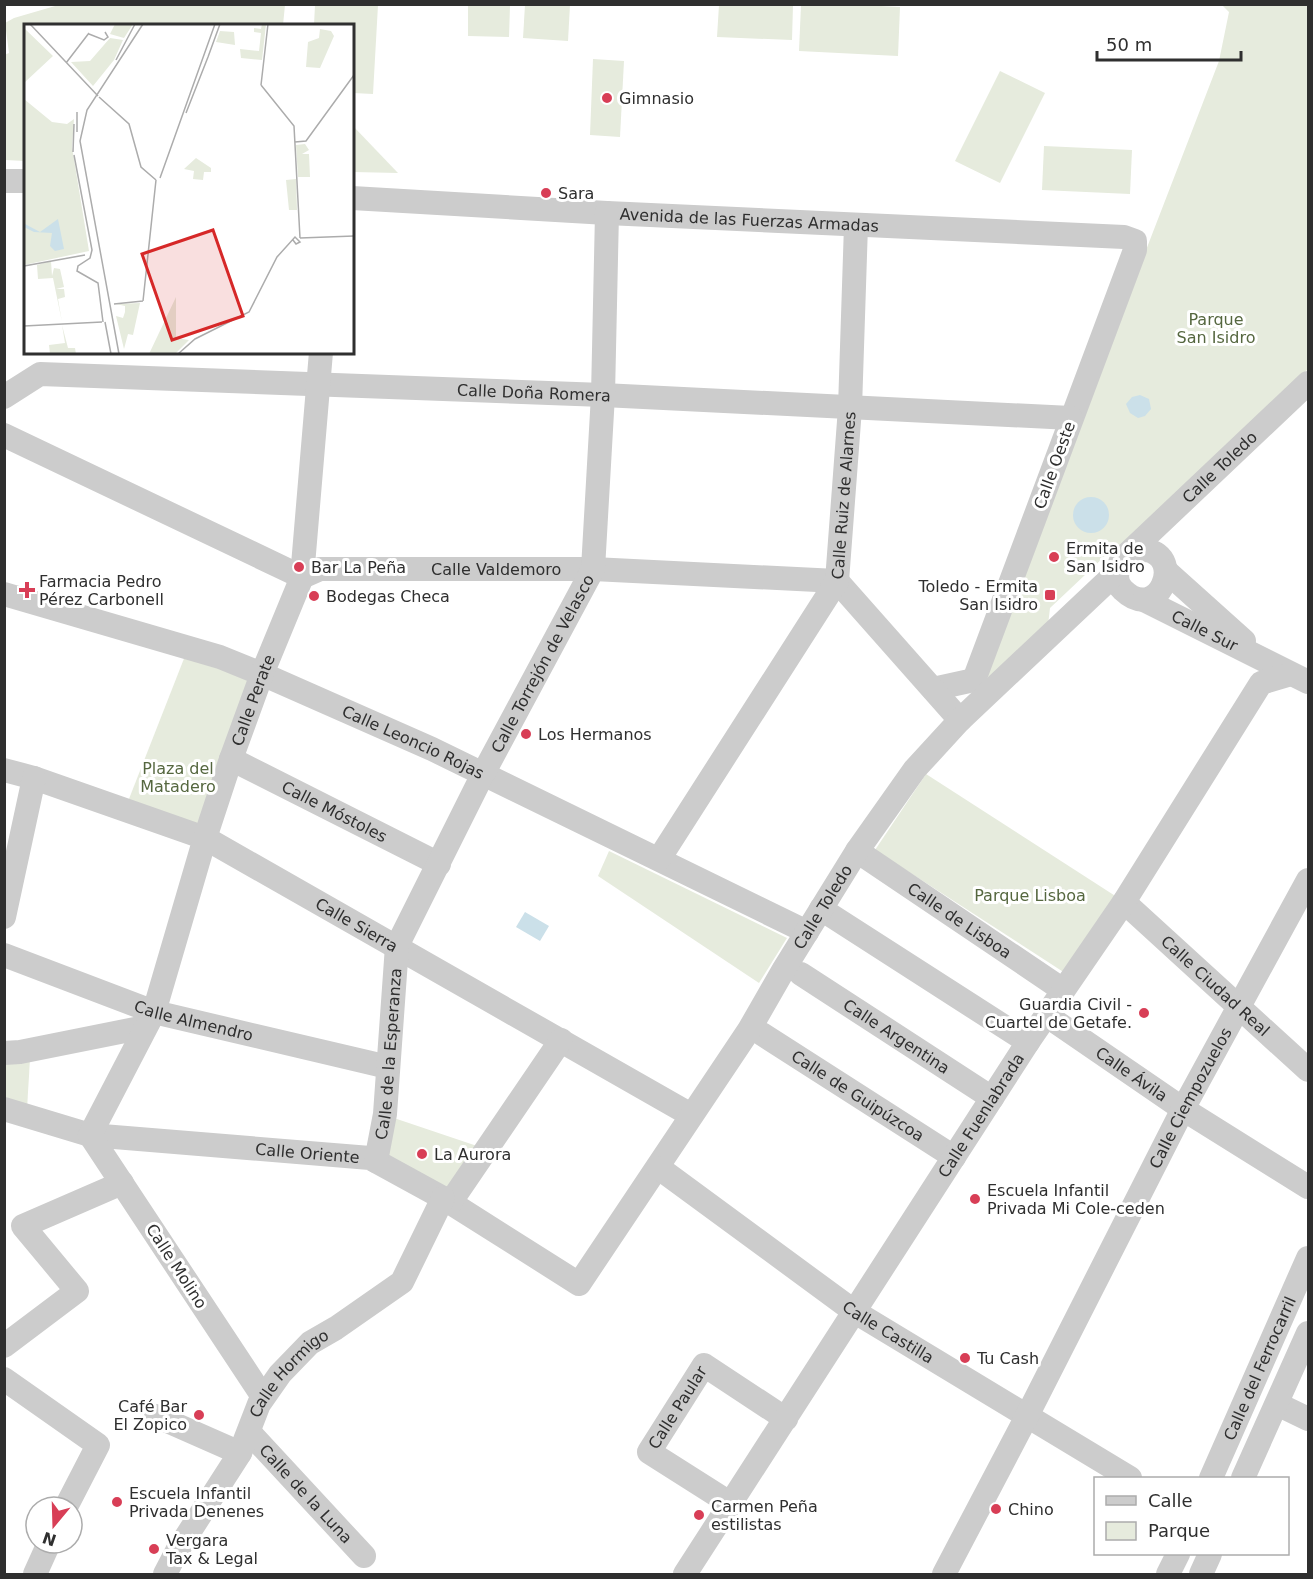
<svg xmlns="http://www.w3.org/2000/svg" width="1313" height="1579" font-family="'DejaVu Sans',sans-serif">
<rect width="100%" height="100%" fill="#fff"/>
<g fill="#e6ebdd">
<path d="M62,4H285V5L283,25L26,26L25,161L5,160L4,55L9,53L5,23L14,18Z"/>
<path d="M315,5H378L373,94L353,93L352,26L314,25Z"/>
<path d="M468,5H510L509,37L468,36Z"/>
<path d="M525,5H570L568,41L523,38Z"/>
<path d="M719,5H793L792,40L717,37Z"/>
<path d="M862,5L900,7L898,56L799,51L801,5Z"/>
<path d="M1222,5H1308V369L1152,523L1104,557L1050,608L1048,625L991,686L982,675L1219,61L1229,12Z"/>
<path d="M593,59L624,61L620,137L590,135Z"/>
<path d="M1000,71L1045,93L1000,183L955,161Z"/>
<path d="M353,126L398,173L353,172Z"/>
<path d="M1044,146L1132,150L1130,194L1042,190Z"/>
<path d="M185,656L252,677L200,822L189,826L127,804Z"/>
<path d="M926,774L1120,899L1068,975L875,850Z"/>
<path d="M609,851L787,938L759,983L598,876Z"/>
<path d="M30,1059L27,1109L5,1103V1061Z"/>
<path d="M391,1117L480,1147L449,1190L381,1154Z"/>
</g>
<g fill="#cbe0e9">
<path d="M1140,395L1149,399L1151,409L1145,416L1138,418L1130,413L1126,404L1132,397Z"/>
<circle cx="1091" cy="515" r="18"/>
<path d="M525,912L549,926L540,941L516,927Z"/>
</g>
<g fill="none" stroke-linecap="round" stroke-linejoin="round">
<g stroke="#ccc" stroke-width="24">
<path d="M4,181H26"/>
<path id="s1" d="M352,198L607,213L1124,237L1135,241V250L974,680L933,689"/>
<path id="s2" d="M4,397L40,374L603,395L1071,418"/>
<path id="s3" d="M4,435L302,577L320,569H593L837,581L960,720"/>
<path id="s4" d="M1132,552C1136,551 1142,550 1146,550C1186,557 1158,624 1123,590C1114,582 1117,571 1121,560L1308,383"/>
<path d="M1166,571L1244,641"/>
<path id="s5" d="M4,594L220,657L262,674L432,749L807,932"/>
<path id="s6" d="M1144,600L1308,682"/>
<path id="s7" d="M231,759L439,864"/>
<path id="s8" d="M4,770L34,778L205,838L691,1115"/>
<path id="s9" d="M857,851L1063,990"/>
<path id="s10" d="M659,859L837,581L850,408L856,225"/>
<path id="s11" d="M1124,902L1308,1070"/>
<path d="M821,909L1028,1042"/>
<path d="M4,917L34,778"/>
<path id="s12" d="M4,955L154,1012L388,1067"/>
<path id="s13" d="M801,974L992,1098"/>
<path id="s14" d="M1046,1015L1183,1109L1308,1187"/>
<path id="s15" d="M762,1034L954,1157"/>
<path d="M4,1053L20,1052L145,1027"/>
<path id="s16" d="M4,1109L90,1135L370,1158L443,1198L579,1284L749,1030L784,969L857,851L915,769L960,720L1116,573"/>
<path id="s17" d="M376,1161L385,1114L397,946L483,774L593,569L603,395L607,213"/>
<path id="s18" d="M659,1168L855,1312L1130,1478"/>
<path d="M450,1203L561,1040"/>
<path d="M4,1346L77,1291L23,1226L122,1183"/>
<path d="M4,1379L98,1445L66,1507"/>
<path id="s19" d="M263,1397L90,1135L154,1012L205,838L231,759L262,674L302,577L321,352"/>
<path d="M1277,1404L1308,1419"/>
<path d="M156,1416L240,1453"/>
<path id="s20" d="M249,1432L364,1556"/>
<path id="s21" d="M1211,1478L1308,1258"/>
<path d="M1243,1478L1308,1333"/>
<path id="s22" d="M731,1504L649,1452L704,1365L786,1419"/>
<path d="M35,1574L49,1543"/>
<path id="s23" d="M165,1574L177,1551L240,1453L259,1404L280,1374L310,1343L336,1328L402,1282L443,1198"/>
<path id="s24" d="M685,1574L1028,1042L1124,902L1261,683L1291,674"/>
<path id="s25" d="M944,1574L1027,1416L1183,1109L1308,880"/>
<path d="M1168,1574L1178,1554"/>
<path d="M1201,1574L1210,1554"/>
</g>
</g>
<g fill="#d83e56" stroke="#fff" stroke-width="2">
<circle cx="607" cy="98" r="6"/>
<circle cx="546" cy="193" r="6"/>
<circle cx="1054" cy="557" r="6"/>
<circle cx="299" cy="567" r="6"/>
<path d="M24 581h6v6h6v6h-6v6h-6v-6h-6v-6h6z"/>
<rect x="1044" y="589" width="12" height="12" rx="3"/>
<circle cx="314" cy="596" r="6"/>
<circle cx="526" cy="734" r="6"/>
<circle cx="1144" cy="1013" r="6"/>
<circle cx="422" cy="1154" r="6"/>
<circle cx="975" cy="1199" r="6"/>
<circle cx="965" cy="1358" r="6"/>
<circle cx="199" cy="1415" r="6"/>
<circle cx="117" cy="1502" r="6"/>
<circle cx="996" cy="1509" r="6"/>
<circle cx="699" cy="1515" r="6"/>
<circle cx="154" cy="1549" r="6"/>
</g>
<g text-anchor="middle" stroke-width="6" stroke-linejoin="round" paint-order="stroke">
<g font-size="16" fill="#2f2f2f" stroke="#fff" text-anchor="start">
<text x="619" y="104">Gimnasio</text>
<text x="558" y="199">Sara</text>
<text x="1066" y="554">Ermita de<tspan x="1066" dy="18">San Isidro</tspan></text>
<text x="311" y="573">Bar La Peña</text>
<text x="39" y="587">Farmacia Pedro<tspan x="39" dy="18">Pérez Carbonell</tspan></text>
<text x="1038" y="592" text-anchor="end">Toledo - Ermita<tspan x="1038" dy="18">San Isidro</tspan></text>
<text x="326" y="602">Bodegas Checa</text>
<text x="538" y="740">Los Hermanos</text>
<text x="1132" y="1010" text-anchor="end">Guardia Civil -<tspan x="1132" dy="18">Cuartel de Getafe.</tspan></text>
<text x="434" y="1160">La Aurora</text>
<text x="987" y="1196">Escuela Infantil<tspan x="987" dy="18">Privada Mi Cole-ceden</tspan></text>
<text x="977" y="1364">Tu Cash</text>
<text x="187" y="1412" text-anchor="end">Café Bar<tspan x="187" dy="18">El Zopico</tspan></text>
<text x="129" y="1499">Escuela Infantil<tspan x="129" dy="18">Privada Denenes</tspan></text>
<text x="711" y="1512">Carmen Peña<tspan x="711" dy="18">estilistas</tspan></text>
<text x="1008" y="1515">Chino</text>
<text x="166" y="1546">Vergara<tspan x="166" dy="18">Tax &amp; Legal</tspan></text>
</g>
<g font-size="16" fill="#2f2f2f" stroke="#fff">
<text dy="6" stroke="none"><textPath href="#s1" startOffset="398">Avenida de las Fuerzas Armadas</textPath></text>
<text dy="6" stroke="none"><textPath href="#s2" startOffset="537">Calle Doña Romera</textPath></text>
<text transform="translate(1054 465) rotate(-70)" y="6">Calle Oeste</text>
<text dy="6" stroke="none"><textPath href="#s4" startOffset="276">Calle Toledo</textPath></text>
<text dy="6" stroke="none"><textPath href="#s10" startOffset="416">Calle Ruiz de Alarnes</textPath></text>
<text dy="6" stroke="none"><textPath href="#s3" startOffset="526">Calle Valdemoro</textPath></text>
<text dy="6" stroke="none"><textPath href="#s6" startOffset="68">Calle Sur</textPath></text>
<text dy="6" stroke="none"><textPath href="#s17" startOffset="534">Calle Torrejón de Velasco</textPath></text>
<text dy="6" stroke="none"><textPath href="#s19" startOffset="780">Calle Perate</textPath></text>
<text dy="6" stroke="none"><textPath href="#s5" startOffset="436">Calle Leoncio Rojas</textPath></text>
<text dy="6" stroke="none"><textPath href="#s7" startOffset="116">Calle Móstoles</textPath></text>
<text dy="6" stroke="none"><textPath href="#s16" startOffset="1064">Calle Toledo</textPath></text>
<text dy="6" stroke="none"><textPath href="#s9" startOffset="124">Calle de Lisboa</textPath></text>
<text dy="6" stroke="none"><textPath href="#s8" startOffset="387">Calle Sierra</textPath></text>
<text dy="6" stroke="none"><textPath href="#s11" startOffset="124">Calle Ciudad Real</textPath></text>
<text dy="6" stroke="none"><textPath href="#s12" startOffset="201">Calle Almendro</textPath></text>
<text dy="6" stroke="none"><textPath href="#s13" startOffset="114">Calle Argentina</textPath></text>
<text dy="6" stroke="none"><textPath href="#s17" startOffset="108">Calle de la Esperanza</textPath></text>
<text dy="6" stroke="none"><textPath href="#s14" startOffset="104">Calle Ávila</textPath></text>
<text dy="6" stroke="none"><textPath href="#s15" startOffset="114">Calle de Guipúzcoa</textPath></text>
<text dy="6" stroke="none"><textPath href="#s25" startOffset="536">Calle Ciempozuelos</textPath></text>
<text dy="6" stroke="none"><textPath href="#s24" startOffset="546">Calle Fuenlabrada</textPath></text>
<text dy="6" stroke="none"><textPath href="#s16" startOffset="308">Calle Oriente</textPath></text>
<text transform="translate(177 1266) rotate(57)" y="6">Calle Molino</text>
<text dy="6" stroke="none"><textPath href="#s18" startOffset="282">Calle Castilla</textPath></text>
<text dy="6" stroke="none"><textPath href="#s21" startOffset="120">Calle del Ferrocarril</textPath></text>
<text dy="6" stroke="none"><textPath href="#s23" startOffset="238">Calle Hormigo</textPath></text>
<text dy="6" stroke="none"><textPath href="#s22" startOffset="150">Calle Paular</textPath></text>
<text dy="6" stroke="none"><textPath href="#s20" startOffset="84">Calle de la Luna</textPath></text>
</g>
<g font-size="16" fill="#55673f" stroke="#fff">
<text x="1216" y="325">Parque<tspan x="1216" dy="18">San Isidro</tspan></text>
<text x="178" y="774">Plaza del<tspan x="178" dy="18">Matadero</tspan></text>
<text x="1030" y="901">Parque Lisboa</text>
</g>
</g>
<g transform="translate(24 24)">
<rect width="330" height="330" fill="#fff"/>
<path d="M91,0H109L100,14L86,10ZM238,0H242L238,36L217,34L216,25L235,27L237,9L230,8V4L237,5ZM0,4L29,32L0,59ZM296,5L307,7L310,12L296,44L282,43L284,18L295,14ZM196,7L210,8L211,21L192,18ZM86,14L99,16L90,36L69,62L47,38L66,37ZM0,75L28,98L43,100L50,95L48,123L65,227L0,241ZM281,120L285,126L278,130H285L286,153H274L272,121ZM172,134L187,144V148H180L179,156L169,155L170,147L160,145ZM272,155L273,186H265L262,156ZM27,237L28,252L30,244L36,245L40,263L32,265H40L41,273L34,275L38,298L29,254L14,255L13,241ZM152,273V314L165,316L151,330H125ZM116,279L109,311L104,310L100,325L92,292L99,294L101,288V282L92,280ZM38,301L44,324H51L52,330H26L25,321L41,319Z" fill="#e6ebdd"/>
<path d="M34,195L40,225L31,227L26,222L28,209L10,208L0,203L1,200L16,208Z" fill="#cbe0e9"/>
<path fill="none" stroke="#acacac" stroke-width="1.5" d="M6,0L74,72M65,10L80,16L84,13L81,8M184,33L196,0M92,36L111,0M42,39L65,9M237,61L270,102L276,214M237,61L244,0M75,73L105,100L117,143L132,156M53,88V108M162,89L184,33M271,118L282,117L330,51M49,128L50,100M50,131L68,226L66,234L54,242L53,247L74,259L79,298M136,154L191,0M276,214L330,212M0,242L61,231M119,277L132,156M90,280L119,277M81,298L87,330M0,302L78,298M95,330L56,117L63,86L119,0M154,330L171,315L225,288L253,233L271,213L276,218L272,220L269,216"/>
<path fill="#d62828" fill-opacity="0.15" stroke="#d62828" stroke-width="3" d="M189,206L219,292L148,316L118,230Z"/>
<rect width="330" height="330" fill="none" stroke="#2f2f2f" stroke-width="3"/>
</g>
<rect width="1313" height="1579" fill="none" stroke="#2f2f2f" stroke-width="12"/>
<rect x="1094" y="1477" width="195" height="78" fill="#ffffff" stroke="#acacac" stroke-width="1.5"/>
<rect x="1106" y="1496" width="30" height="9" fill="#cccccc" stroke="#acacac" stroke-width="1.5"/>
<text x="1148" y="1507" font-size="18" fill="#2f2f2f">Calle</text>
<rect x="1106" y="1522" width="30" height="18" fill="#e6ebdd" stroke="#acacac" stroke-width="1.5"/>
<text x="1148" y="1537" font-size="18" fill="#2f2f2f">Parque</text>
<g transform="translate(54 1525) rotate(199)"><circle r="28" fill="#ffffff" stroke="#acacac" stroke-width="1.5"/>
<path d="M0-4.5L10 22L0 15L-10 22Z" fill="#d83e56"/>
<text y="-9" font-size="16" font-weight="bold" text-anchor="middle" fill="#2f2f2f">N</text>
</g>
<path d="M1097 51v9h144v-9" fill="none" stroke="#2f2f2f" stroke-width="3"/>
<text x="1106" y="51" font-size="18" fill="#2f2f2f" stroke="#ffffff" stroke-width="4.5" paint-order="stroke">50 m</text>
</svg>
